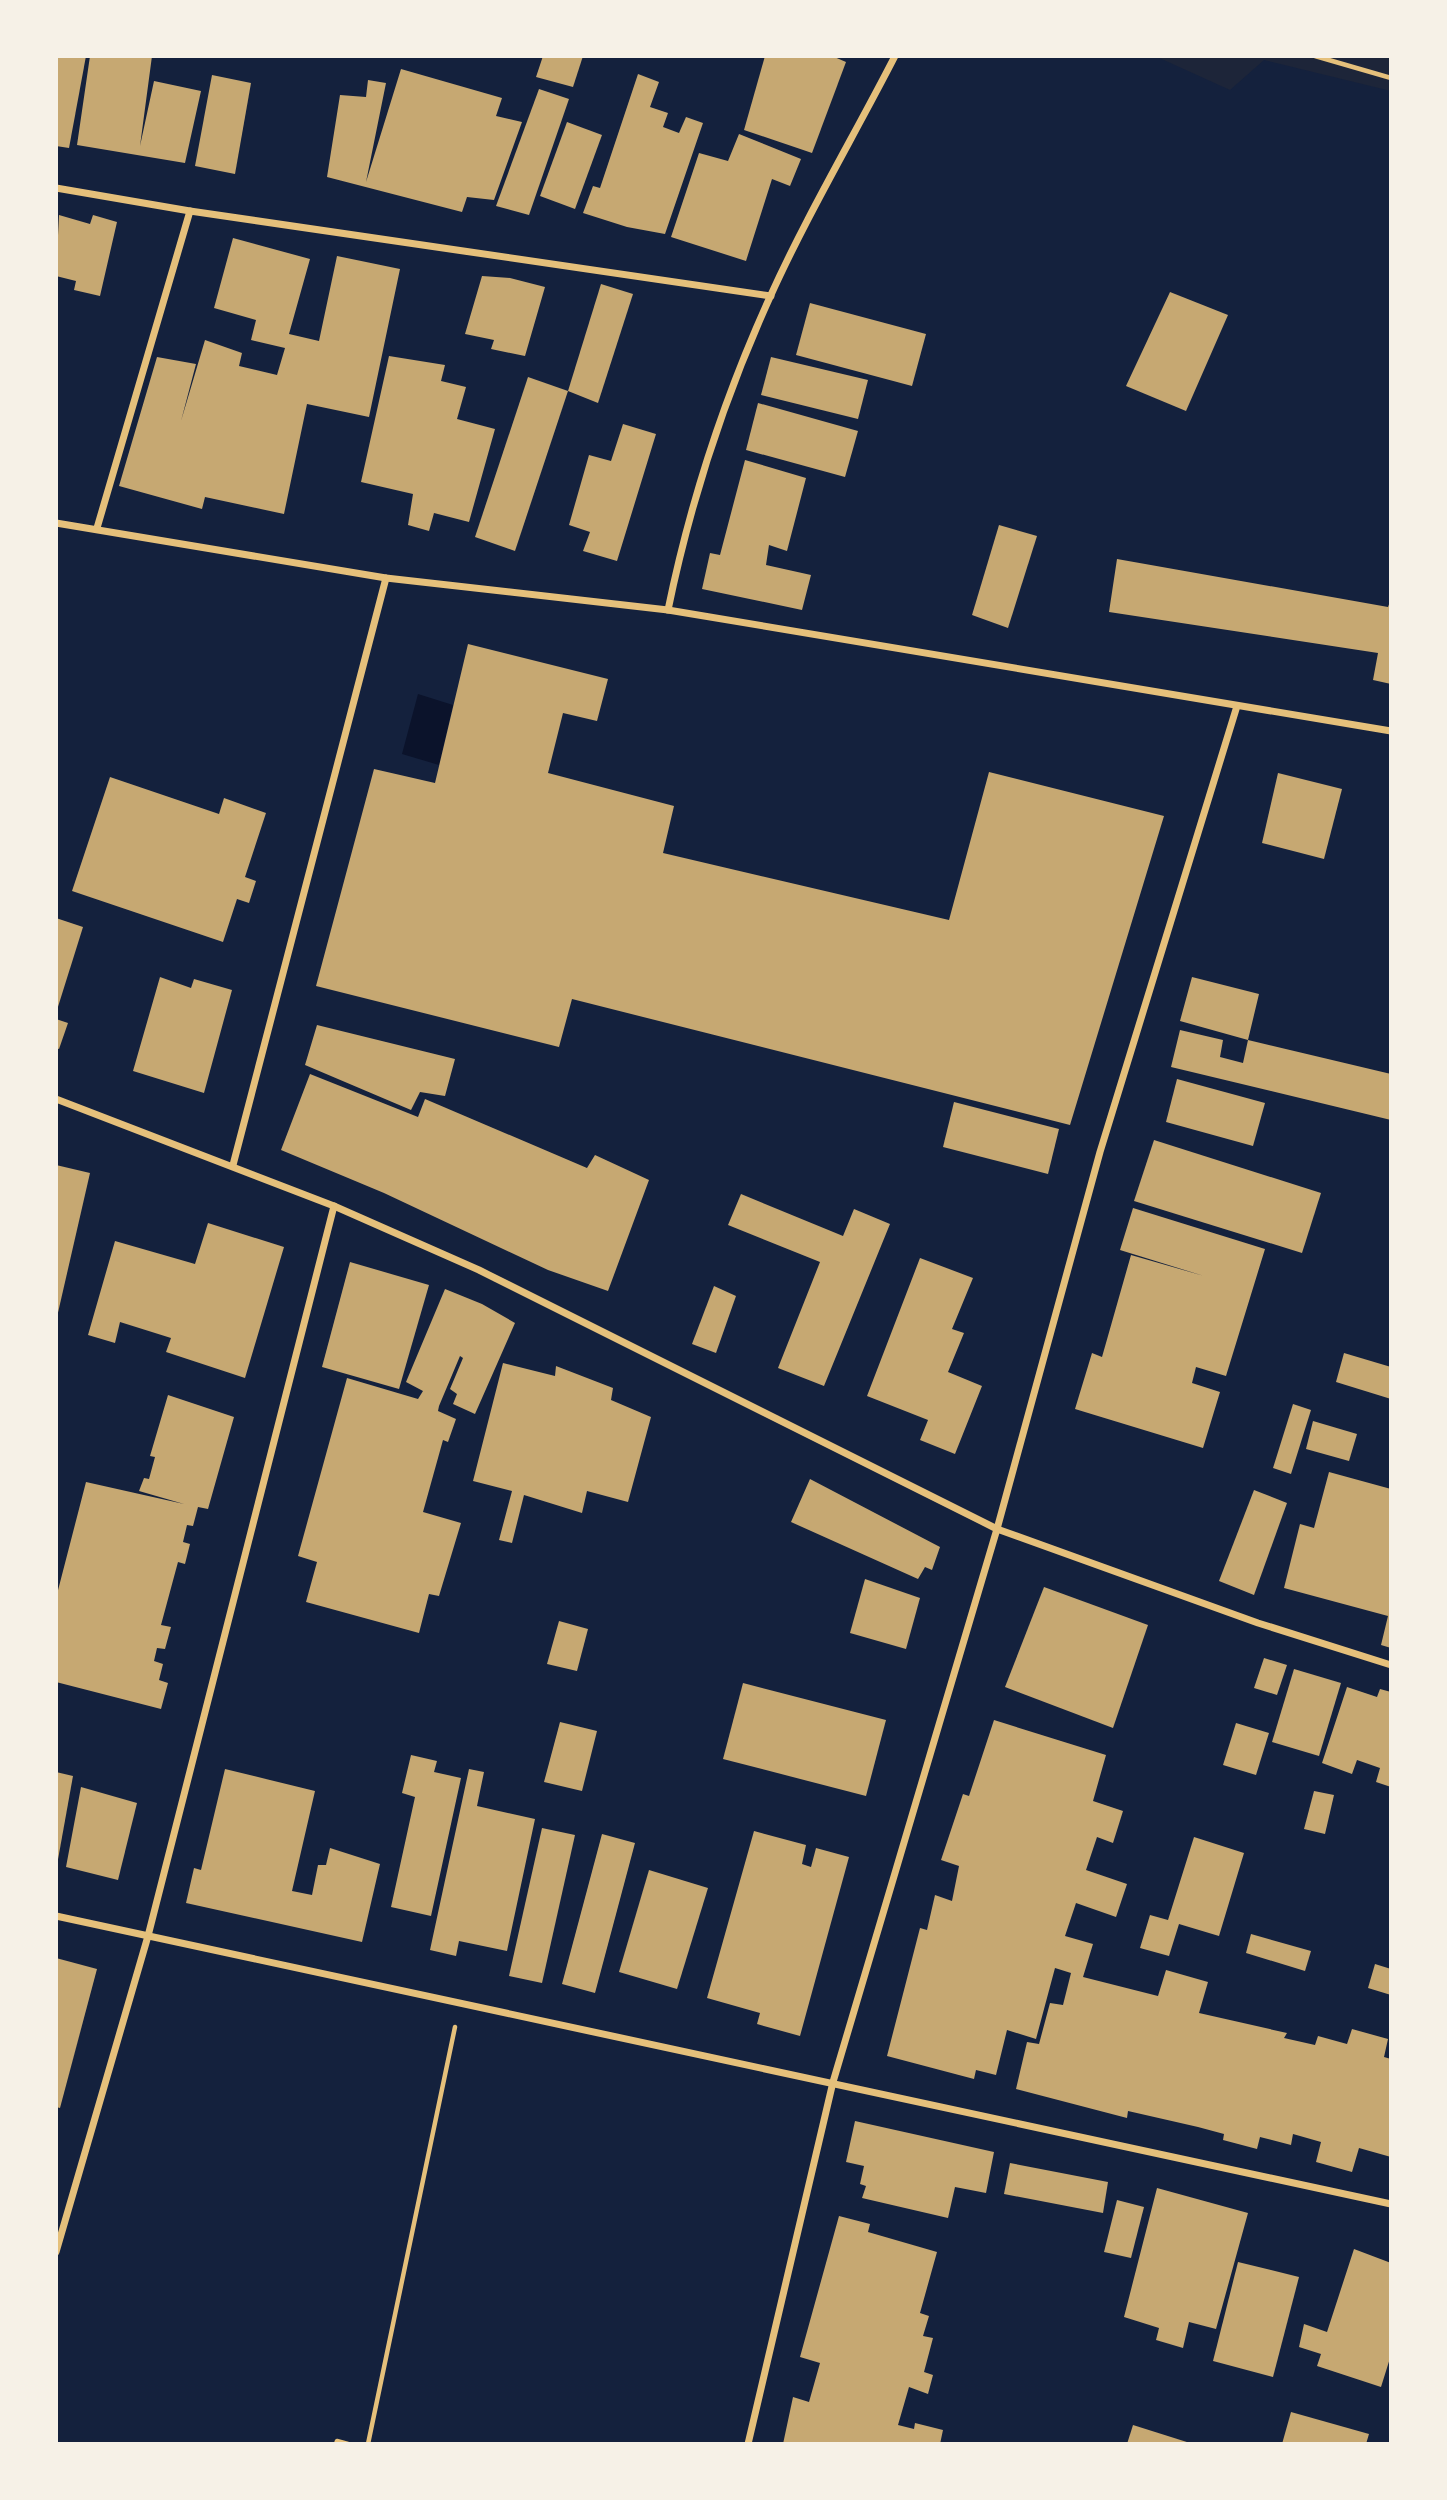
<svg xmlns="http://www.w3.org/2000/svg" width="1447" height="2500" font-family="Rubik,sans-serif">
<rect width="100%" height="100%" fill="#14213d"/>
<path fill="#1d2539" d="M1155,56H1391V91L1264,60L1230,90Z"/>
<path fill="#0b132b" d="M418,694L453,705L439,765L402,754Z"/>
<g fill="#c6a872">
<path d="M56,56H86L69,148L56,146Z"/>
<path d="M90,56H152L140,146L154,81L201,91L185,163L77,145Z"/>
<path d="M543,56H583L573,87L536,77Z"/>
<path d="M765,56H832L846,62L812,153L744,130Z"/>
<path d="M401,69L502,98L496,116L522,122L494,200L467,197L462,212L327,177L340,95L366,97L368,80L386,83L366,182Z"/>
<path d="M638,74L659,82L650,107L668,113L663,127L679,133L686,117L703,123L665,234L627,227L583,213L593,186L600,188Z"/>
<path d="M212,75L251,83L235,174L195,166Z"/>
<path d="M539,89L569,99L529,215L496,206Z"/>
<path d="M567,122L602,135L575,209L540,196Z"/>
<path d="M739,134L801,159L790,186L772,179L746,261L671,237L699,153L728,161Z"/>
<path d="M59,215L90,224L93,215L117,222L100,296L74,290L76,281L56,276Z"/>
<path d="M233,238L310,259L289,334L319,341L337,256L400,269L369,417L307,404L284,514L205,497L202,509L119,486L157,357L196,364L181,421L205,340L242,353L239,366L277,375L285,348L251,340L256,320L214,308Z"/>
<path d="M482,276L510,278L545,287L525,356L491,349L494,340L465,334Z"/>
<path d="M601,284L633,294L598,403L568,391Z"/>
<path d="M1170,292L1228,315L1186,411L1126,386Z"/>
<path d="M810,303L926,334L912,386L796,355Z"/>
<path d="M389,356L445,365L441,381L466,387L457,419L495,429L469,522L434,513L429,531L408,525L413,494L361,482Z"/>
<path d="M771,357L868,380L858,419L761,395Z"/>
<path d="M528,377L568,391L515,551L475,537Z"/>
<path d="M758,403L858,431L845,477L746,450Z"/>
<path d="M623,424L656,434L617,561L583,551L590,532L569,525L589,455L611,461Z"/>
<path d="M745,460L806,478L787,551L769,545L766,565L811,575L802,610L702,589L710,553L720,555Z"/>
<path d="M999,525L1037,536L1008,628L972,615Z"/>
<path d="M1117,559L1388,607L1391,599V684L1373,680L1378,653L1109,612Z"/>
<path d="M468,644L608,679L597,721L563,713L548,773L674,806L663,853L949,920L989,772L1164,816L1070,1125L572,999L559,1047L316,986L374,769L435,783Z"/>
<path d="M1278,773L1342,789L1324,859L1262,843Z"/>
<path d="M110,777L219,814L224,798L266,813L245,877L256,881L249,903L237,899L223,942L72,891Z"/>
<path d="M56,918L83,927L57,1010H56Z"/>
<path d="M160,977L191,988L194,979L232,990L204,1093L133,1071Z"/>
<path d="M1192,977L1259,994L1248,1040L1391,1074V1120L1171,1067L1180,1030L1223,1040L1220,1057L1243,1063L1248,1040L1180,1021Z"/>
<path d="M56,1019L68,1023L59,1049L56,1048Z"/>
<path d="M317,1025L455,1059L445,1096L420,1092L411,1110L305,1065Z"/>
<path d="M310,1074L418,1117L425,1099L587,1168L595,1155L649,1180L608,1291L548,1270L384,1193L281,1150Z"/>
<path d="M1177,1079L1265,1103L1253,1146L1166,1122Z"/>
<path d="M954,1102L1059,1129L1048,1174L943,1147Z"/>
<path d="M1154,1140L1321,1193L1302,1253L1134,1201Z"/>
<path d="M56,1165L90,1173L57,1317H56Z"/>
<path d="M741,1194L843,1236L854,1209L890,1224L824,1386L778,1368L820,1262L728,1225Z"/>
<path d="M1133,1208L1265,1249L1226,1376L1196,1367L1192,1383L1220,1392L1203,1448L1075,1409L1092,1353L1102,1357L1131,1255L1204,1276L1120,1250Z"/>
<path d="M208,1223L284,1247L245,1378L166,1352L171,1338L120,1322L115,1343L88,1335L115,1241L195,1264Z"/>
<path d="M920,1258L973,1278L952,1329L964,1333L948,1372L982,1386L955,1454L920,1440L928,1420L867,1396Z"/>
<path d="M350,1262L429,1285L399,1389L322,1367Z"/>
<path d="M714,1286L736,1296L716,1353L692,1344Z"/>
<path d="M445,1289L482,1304L515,1323L475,1414L453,1404L457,1394L450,1389L463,1358L460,1356L439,1406L438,1411L456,1419L448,1442L443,1440L423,1512L461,1523L439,1596L429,1594L419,1633L306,1602L317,1562L298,1556L347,1378L418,1399L423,1391L406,1382Z"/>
<path d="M1344,1353L1391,1367V1399L1336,1382Z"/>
<path d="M503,1363L555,1376L556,1366L613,1388L611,1400L651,1417L628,1502L587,1491L582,1513L524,1495L512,1543L499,1540L512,1491L473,1481Z"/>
<path d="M168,1395L234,1417L208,1509L198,1507L193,1526L187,1525L183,1542L190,1544L185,1564L178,1562L161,1625L171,1627L165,1649L157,1648L154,1661L163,1664L159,1680L168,1683L161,1709L56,1682V1598L86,1482L184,1504L139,1491L144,1478L149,1479L155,1457L150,1456Z"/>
<path d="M1293,1404L1311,1410L1291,1474L1273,1468Z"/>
<path d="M1313,1421L1357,1434L1349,1461L1306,1449Z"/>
<path d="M1329,1472L1391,1489V1648L1381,1645L1388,1616L1284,1588L1300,1524L1314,1528Z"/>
<path d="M810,1479L940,1547L932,1570L925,1567L918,1579L791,1522Z"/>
<path d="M1254,1490L1287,1503L1254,1595L1219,1581Z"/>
<path d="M865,1579L920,1598L906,1649L850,1633Z"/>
<path d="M1044,1587L1148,1625L1113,1728L1005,1687Z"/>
<path d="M559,1621L588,1629L577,1671L547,1664Z"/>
<path d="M1264,1658L1287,1665L1277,1695L1254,1688Z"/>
<path d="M1294,1669L1341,1683L1319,1756L1272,1742Z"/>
<path d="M743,1683L886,1720L866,1796L723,1759Z"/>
<path d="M1347,1687L1377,1697L1380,1689L1391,1692V1787L1376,1782L1380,1768L1357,1760L1352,1774L1322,1763Z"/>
<path d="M994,1720L1106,1755L1093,1801L1123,1811L1113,1843L1097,1837L1086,1870L1127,1884L1116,1917L1076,1903L1065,1936L1093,1944L1083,1977L1158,1996L1166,1970L1208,1982L1199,2013L1287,2033L1284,2038L1315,2045L1318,2036L1347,2044L1352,2029L1388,2039L1384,2057L1391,2059V2157L1359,2148L1352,2172L1316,2162L1321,2142L1293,2134L1291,2145L1260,2137L1257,2149L1223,2140L1224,2134L1198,2127L1128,2111L1127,2118L1016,2089L1027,2042L1039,2044L1050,2003L1063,2005L1071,1973L1055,1968L1036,2039L1007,2030L996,2075L976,2070L974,2079L887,2056L920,1928L927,1930L935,1895L952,1901L959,1866L941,1860L963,1794L969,1796Z"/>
<path d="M560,1722L597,1731L582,1791L544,1782Z"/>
<path d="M1236,1723L1269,1733L1256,1775L1223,1765Z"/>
<path d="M411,1755L437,1761L434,1772L461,1778L431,1916L391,1907L415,1797L402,1793Z"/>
<path d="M225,1769L315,1791L292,1891L312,1895L318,1865H326L330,1848L380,1864L362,1942L186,1903L194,1868L201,1870Z"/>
<path d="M469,1769L484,1772L477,1806L535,1819L507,1951L459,1941L456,1956L430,1950Z"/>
<path d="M56,1772L73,1776L57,1865H56Z"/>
<path d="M81,1787L137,1803L118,1880L66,1867Z"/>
<path d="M1314,1791L1334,1795L1325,1834L1304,1829Z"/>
<path d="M542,1828L575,1835L542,1983L509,1976Z"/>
<path d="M754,1831L806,1845L802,1864L811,1867L816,1848L849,1857L800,2036L757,2024L760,2013L707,1998Z"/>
<path d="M602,1834L635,1843L595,1993L562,1984Z"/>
<path d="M1194,1837L1244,1853L1219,1936L1179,1924L1169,1956L1140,1948L1150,1915L1168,1920Z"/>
<path d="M649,1870L708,1888L677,1989L619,1972Z"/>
<path d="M1251,1934L1311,1951L1305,1971L1246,1953Z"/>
<path d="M56,1958L97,1969L60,2108L56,2107Z"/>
<path d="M1375,1964L1391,1969V1995L1368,1988Z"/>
<path d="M855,2121L994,2152L986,2193L955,2187L948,2218L862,2198L866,2186L860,2184L864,2166L846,2162Z"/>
<path d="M1010,2163L1108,2182L1103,2213L1004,2194Z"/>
<path d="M1157,2188L1248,2213L1216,2329L1189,2322L1183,2348L1156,2340L1159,2328L1124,2317Z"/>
<path d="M1117,2200L1144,2207L1131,2258L1104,2252Z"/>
<path d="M839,2216L870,2224L868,2232L937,2252L920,2313L929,2316L923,2336L933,2338L924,2372L933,2375L928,2394L909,2387L898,2425L914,2429L915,2423L943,2430L940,2444H783L793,2397L809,2402L820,2363L800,2357Z"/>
<path d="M1354,2249L1391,2263V2355L1381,2387L1317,2366L1321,2354L1299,2347L1304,2324L1327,2332Z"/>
<path d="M1238,2262L1299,2277L1273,2377L1213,2361Z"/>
<path d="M1291,2412L1369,2434L1366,2444H1282Z"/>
<path d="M1133,2425L1190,2443V2444H1127Z"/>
</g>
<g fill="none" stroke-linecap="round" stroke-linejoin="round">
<g stroke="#e5c07b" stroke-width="4.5">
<path d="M1315,56L1391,78"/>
<path d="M336,2444L337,2441L348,2444"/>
<path d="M368,2444L455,2027"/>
</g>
<g stroke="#e5c07b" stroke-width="7">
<path d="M56,188L190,211"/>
<path d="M56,523L386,578L668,610L1391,731"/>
<path d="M97,528L190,211L771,296"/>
<path d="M668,610C690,503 725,396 770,297C807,215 854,136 895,56"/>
<path d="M56,1099L334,1206L479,1270L997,1529L1258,1623L1391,1665"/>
<path d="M233,1165L386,578"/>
<path d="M56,1916L1391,2204"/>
<path d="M56,2252L148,1936L334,1206"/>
<path d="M748,2444L833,2082L997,1529L1100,1152L1237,706"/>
</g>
</g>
<rect width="1447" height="2500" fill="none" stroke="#f6f1e7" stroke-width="116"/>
</svg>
